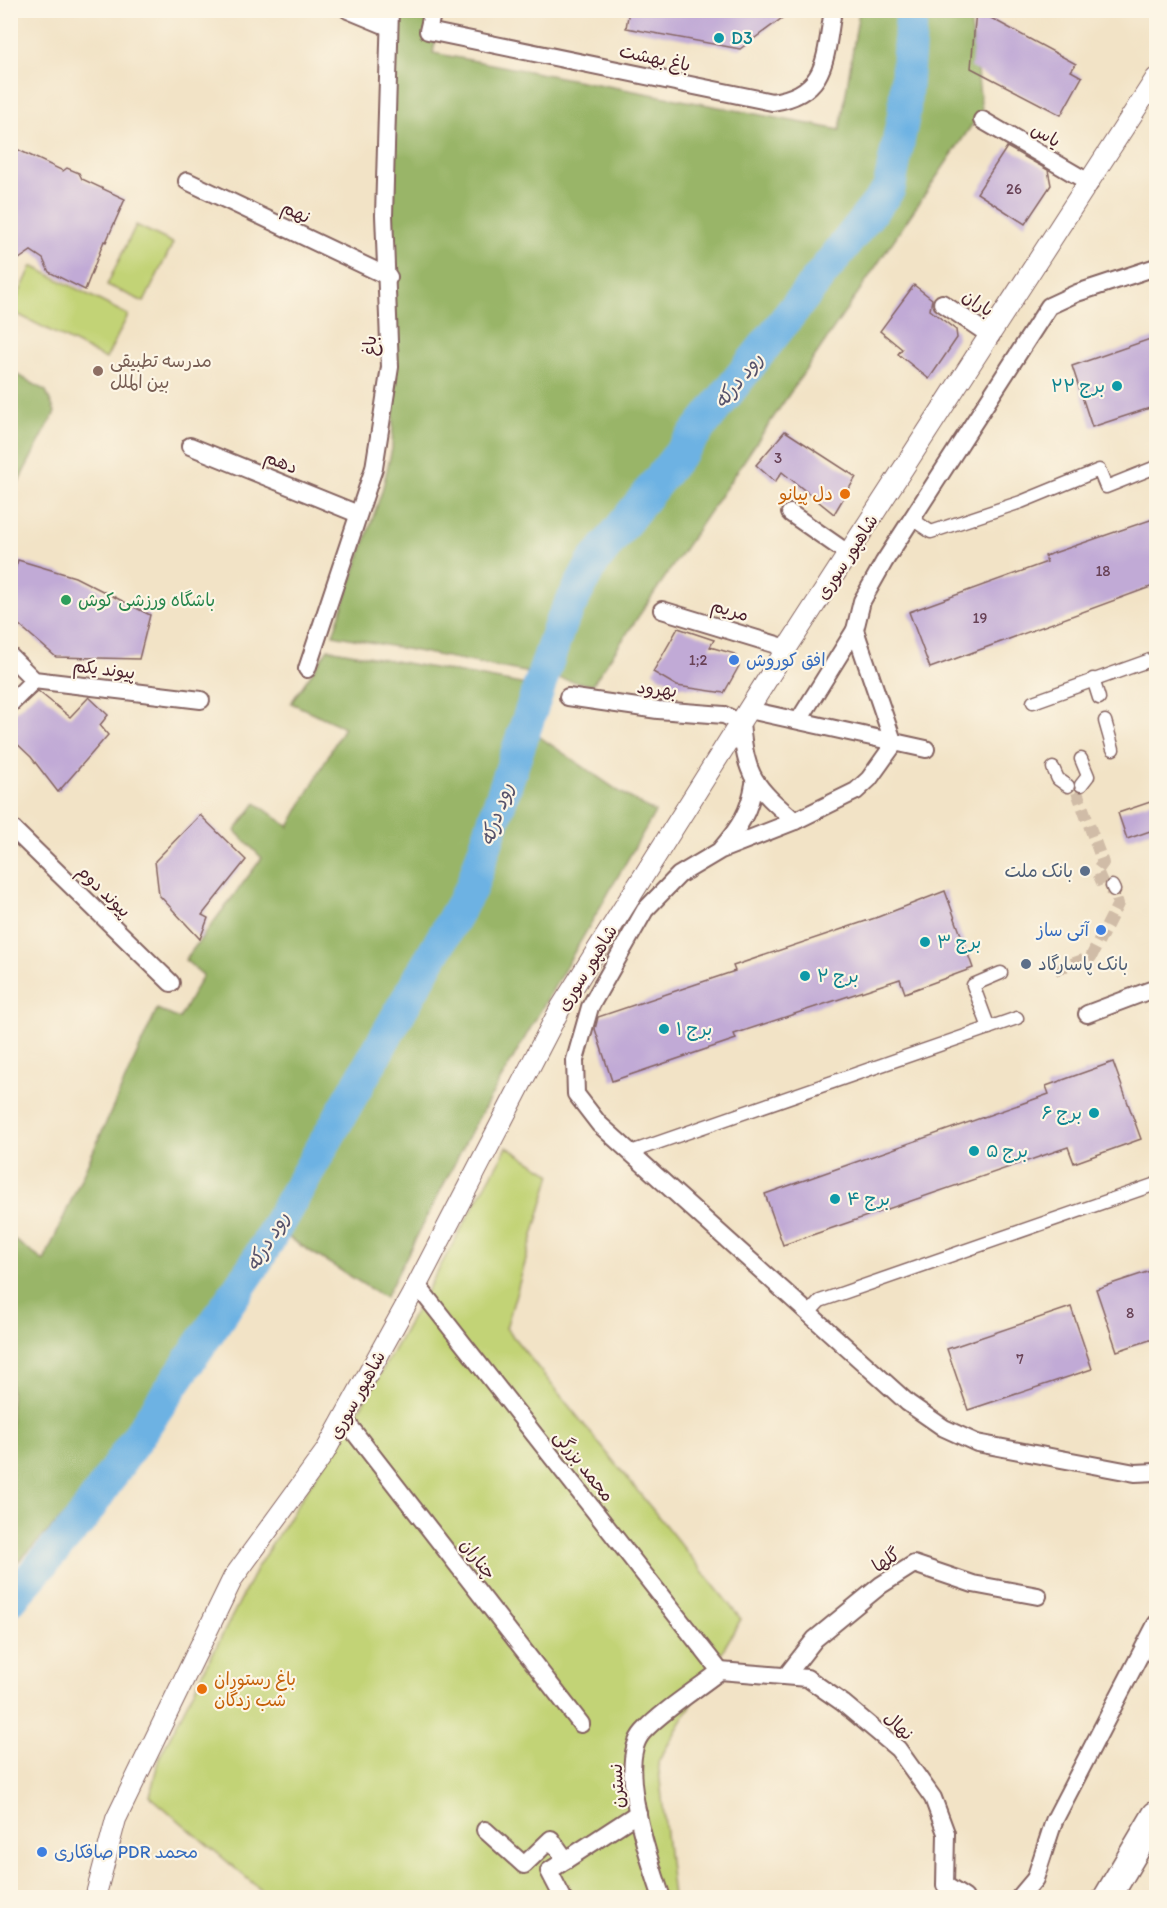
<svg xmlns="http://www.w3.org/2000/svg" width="1167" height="1908" font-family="Itim,'Playpen Sans Arabic',sans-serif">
<rect width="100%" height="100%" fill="#fcf5e5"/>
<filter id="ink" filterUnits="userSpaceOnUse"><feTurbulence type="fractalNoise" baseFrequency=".0167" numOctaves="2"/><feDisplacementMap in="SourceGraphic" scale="12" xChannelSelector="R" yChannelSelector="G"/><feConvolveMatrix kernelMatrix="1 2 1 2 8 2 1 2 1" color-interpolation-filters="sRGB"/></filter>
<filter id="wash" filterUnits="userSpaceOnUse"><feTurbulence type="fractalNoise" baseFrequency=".008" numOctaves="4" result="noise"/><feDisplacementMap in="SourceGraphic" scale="24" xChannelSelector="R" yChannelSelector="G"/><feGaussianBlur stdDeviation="1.35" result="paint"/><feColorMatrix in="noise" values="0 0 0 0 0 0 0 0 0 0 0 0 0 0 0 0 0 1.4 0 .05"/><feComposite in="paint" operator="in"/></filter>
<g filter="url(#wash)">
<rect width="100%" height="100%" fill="#f2e3c6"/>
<g fill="#c2d376" stroke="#867950" stroke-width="1.5">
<path d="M136,225L173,243L144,302L107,285Z"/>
<path d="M32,266L128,315L106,359L11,311Z"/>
<path d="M507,1147L551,1174L506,1328L741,1619L658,1762L673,1897H269L150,1796L159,1758L258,1566L373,1387Z"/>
</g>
<g fill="#99b567" stroke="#726a49" stroke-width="1.5">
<path d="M395,11H441L433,53L840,130L859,11H969L982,110L592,685L333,635L382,491L392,449L395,365L391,231Z"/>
<path d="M11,371L46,391L55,412L11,496Z"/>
<path d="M328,649L549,689L537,735L620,792L655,812L474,1126L385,1298L289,1238L262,1225L91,1488L11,1569V1242L13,1239L44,1261L157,1009L179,1019L203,975L185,960L262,858L235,831L256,803L289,827L344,727L291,703Z"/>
</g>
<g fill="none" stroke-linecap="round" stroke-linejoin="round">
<path stroke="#6db2e3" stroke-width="33" d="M10,1600L81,1520L255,1264L471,888L561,622L592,564L889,189L904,113L912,10"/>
</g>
<g id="blocks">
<g fill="#c1aad6">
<path d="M629,10H793L740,49L626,28Z"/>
<path d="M976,10L1076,64L1071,71L1082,77L1061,115L971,68Z"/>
<path d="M10,146L63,171L67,168L79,173L82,179L125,199L106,242L104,241L85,290L49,272L43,259L31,251L19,259L10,255Z"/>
<path d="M1007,147L1048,170L1051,185L1025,224L977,193Z"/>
<path d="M914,285L932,299L930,310L956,330L957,338L929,379L898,354L902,349L880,331Z"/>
<path d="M1156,337V406L1092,427L1072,366Z"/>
<path d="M785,431L856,477L834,514L782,472L775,482L756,465Z"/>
<path d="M1156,518V585L930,668L909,612L1047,562L1045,556Z"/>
<path d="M18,560L75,577L150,615L139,659L56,657L10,617V585Z"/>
<path d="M678,628L714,640L710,647L735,654L739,666L724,693L677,686L653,672Z"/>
<path d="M38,691L70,717L89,697L108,715L100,725L108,735L58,792L31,757L10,737V717Z"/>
<path d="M1156,800V829L1127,839L1118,813Z"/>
<path d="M200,815L246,860L202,915L208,918L200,939L159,895L155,861Z"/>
<path d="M945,891L973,968L905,993L900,979L734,1034L736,1039L612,1081L595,1029L598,1017L735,971L733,966L878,917Z"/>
<path d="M1113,1062L1141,1139L1074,1163L1068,1147L783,1245L765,1194L1049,1094L1046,1086Z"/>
<path d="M1156,1269V1338L1117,1351L1096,1289Z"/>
<path d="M1071,1307L1092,1369L968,1410L947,1349Z"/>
</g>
</g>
</g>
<g filter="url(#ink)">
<use href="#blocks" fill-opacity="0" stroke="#856461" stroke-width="1.5"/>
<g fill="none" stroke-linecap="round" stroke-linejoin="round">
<path stroke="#d0bca7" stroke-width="12" stroke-dasharray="12 6" stroke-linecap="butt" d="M1055,970L1091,957L1118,904L1114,890L1105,889L1097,871L1103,863L1077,792L1068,786"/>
<defs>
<g id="pedestrian">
<path d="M912,519L931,532L1021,502L1099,470L1106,487L1156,467"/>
<path d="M1093,679L1099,698"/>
<path d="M1033,702L1156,658"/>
<path d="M1105,721L1113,749"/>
<path d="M1081,759L1088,776L1081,785"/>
<path d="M1053,768L1058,779L1068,786"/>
<path d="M1112,886L1114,890"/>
<path d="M989,1028L973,985L1001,973"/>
<path d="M631,1152L1017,1018"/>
<path d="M809,1313L820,1301L1156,1184"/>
</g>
<g id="minor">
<path d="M348,10L389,27"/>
<path d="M433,10L428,31L772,102C828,94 825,57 833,10"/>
<path d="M982,120L1090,183"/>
<path d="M187,181L389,277"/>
<path d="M942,303L991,336"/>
<path d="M190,446L358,514"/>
<path d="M790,513L849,554"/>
<path d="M662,610L787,648"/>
<path d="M10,656L34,680L201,700"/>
<path d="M307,669L374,468L390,367L384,215L390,10"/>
<path d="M568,697L658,710L724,715L741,723C746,777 754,786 795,821"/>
<path d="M10,704L34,680"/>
<path d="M749,710L926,749"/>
<path d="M799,720L855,630"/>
<path d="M894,744L869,779L856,791L795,821L721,850L679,875L645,910L590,1007L575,1060L576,1094L599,1124L908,1403L944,1428L977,1443L1135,1473L1156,1472"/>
<path d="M894,744L855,630L862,601L884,562L1049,306L1077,293L1156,267"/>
<path d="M10,826L171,983"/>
<path d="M721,849C739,828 750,811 754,784"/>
<path d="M1087,1014L1156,988"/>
<path d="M417,1285L720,1671"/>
<path d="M344,1419L581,1724"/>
<path d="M720,1671L807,1678L843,1703L898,1749L933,1798L946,1833L945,1885L965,1898"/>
<path d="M786,1676L815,1639L881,1585L914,1564L973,1584L1038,1596"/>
<path d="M485,1830L524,1865L551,1839L566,1860"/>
<path d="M563,1898L549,1871L638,1813"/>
<path d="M662,1898C650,1863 615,1763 643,1732C662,1711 697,1689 720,1671"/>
<path d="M1019,1898L1035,1879L1054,1821L1156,1624"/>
</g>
<path id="tertiary" d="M95,1898L116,1819L233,1578L325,1452L417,1285L561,1007L787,648L1156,78"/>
<path id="trunk" d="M1107,1898L1156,1815"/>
</defs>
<use href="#pedestrian" stroke="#856461" stroke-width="15"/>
<use href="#minor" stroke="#856461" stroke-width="20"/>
<use href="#tertiary" stroke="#856461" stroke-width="22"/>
<use href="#trunk" stroke="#856461" stroke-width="30"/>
<use href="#pedestrian" stroke="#fff" stroke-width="12"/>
<use href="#minor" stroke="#fff" stroke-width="16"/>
<use href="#tertiary" stroke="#fff" stroke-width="20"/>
<use href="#trunk" stroke="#fff" stroke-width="27"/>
</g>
</g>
<g fill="#0f9aa8" stroke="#fcf5e5" stroke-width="2">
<circle cx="719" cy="38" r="6"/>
<circle cx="1117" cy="386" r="6"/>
<circle cx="925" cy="942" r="6"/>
<circle cx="805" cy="976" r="6"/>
<circle cx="664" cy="1029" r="6"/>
<circle cx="1094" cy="1113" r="6"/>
<circle cx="974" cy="1151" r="6"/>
<circle cx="835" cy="1199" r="6"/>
</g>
<circle fill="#8d6e63" stroke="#fcf5e5" stroke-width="2" cx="98" cy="371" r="6"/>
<g fill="#e8710a" stroke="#fcf5e5" stroke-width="2">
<circle cx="845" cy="494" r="6"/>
<circle cx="202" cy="1689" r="6"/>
</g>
<circle fill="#2e9e5b" stroke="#fcf5e5" stroke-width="2" cx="66" cy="600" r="6"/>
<g fill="#3f7fe0" stroke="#fcf5e5" stroke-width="2">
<circle cx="734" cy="660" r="6"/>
<circle cx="1101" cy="930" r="6"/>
<circle cx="42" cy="1852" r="6"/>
</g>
<g fill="#5c6f8a" stroke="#fcf5e5" stroke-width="2">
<circle cx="1085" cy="871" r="6"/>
<circle cx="1026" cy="964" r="6"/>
</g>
<g text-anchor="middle" stroke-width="4.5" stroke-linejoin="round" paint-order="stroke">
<g font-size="15" fill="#684256">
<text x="1014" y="194">26</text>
<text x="778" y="463">3</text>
<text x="1103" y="576">18</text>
<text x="980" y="623">19</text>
<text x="698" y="665">1;2</text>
<text x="1130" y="1318">8</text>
<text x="1020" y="1364">7</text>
</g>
<g font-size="18" fill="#0d838f" stroke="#fcf5e5" text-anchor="start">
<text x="731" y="44">D3</text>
<text x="1105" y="392" text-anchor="end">برج ۲۲</text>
<text x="937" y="948">برج ۳</text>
<text x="817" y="982">برج ۲</text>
<text x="676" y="1035">برج ۱</text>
<text x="1082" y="1119" text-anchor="end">برج ۶</text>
<text x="986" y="1157">برج ۵</text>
<text x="847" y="1205">برج ۴</text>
</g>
<g font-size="18" fill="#4a1f2b" stroke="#fcf5e5">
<text transform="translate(655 58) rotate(12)" y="6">باغ بهشت</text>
<text transform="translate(1046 135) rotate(30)" y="6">یاس</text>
<text transform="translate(296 212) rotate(25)" y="6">نهم</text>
<text transform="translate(978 303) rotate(34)" y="6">باران</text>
<text transform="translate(370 346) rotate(-91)" y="6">باغ</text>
<text transform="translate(281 462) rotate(22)" y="6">دهم</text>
<text transform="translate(847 557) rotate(-57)" y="6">شاهپور سوری</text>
<text transform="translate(730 610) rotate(17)" y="6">مریم</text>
<text transform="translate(104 669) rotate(7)" y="6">پیوند یکم</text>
<text transform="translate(657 689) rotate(6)" y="6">بهرود</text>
<text transform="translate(104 891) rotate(44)" y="6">پیوند دوم</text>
<text transform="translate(587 968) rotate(-58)" y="6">شاهپور سوری</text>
<text transform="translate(357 1395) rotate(-61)" y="6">شاهپور سوری</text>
<text transform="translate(584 1466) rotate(52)" y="6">محمد بزرگی</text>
<text transform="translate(478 1559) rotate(52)" y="6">چناران</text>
<text transform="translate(886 1560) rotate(-32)" y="6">گلها</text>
<text transform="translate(899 1726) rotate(43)" y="6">نهال</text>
<text transform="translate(617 1786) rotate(-93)" y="6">نسترن</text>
</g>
<g font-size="18" fill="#785e54" stroke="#fcf5e5" text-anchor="start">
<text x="110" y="367">مدرسه تطبیقی<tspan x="110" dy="21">بین الملل</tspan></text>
</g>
<g font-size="18" fill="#c56008" stroke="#fcf5e5" text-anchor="end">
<text x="833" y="500">دل پیانو</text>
<text x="214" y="1685" text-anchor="start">باغ رستوران<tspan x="214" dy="21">شب زدگان</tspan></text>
</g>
<g font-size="18" fill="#27864d" stroke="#fcf5e5" text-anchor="start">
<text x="78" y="606">باشگاه ورزشی کوش</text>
</g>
<g font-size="18" fill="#366cbe" stroke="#fcf5e5" text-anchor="start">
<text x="746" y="666">افق کوروش</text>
<text x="1089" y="936" text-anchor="end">آتی ساز</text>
<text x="54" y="1858">صافکاری PDR محمد</text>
</g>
<g font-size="18" fill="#4e5e75" stroke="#fcf5e5" text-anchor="end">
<text x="1073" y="877">بانک ملت</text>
<text x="1038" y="970" text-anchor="start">بانک پاسارگاد</text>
</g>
<g font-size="20" font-style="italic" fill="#56526b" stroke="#fcf5e5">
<text transform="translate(738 380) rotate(-51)" y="7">رود درکه</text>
<text transform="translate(496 814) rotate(-71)" y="7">رود درکه</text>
<text transform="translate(267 1241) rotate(-59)" y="7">رود درکه</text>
</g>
</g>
<rect width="1167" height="1908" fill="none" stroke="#fcf5e5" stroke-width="36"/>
</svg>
